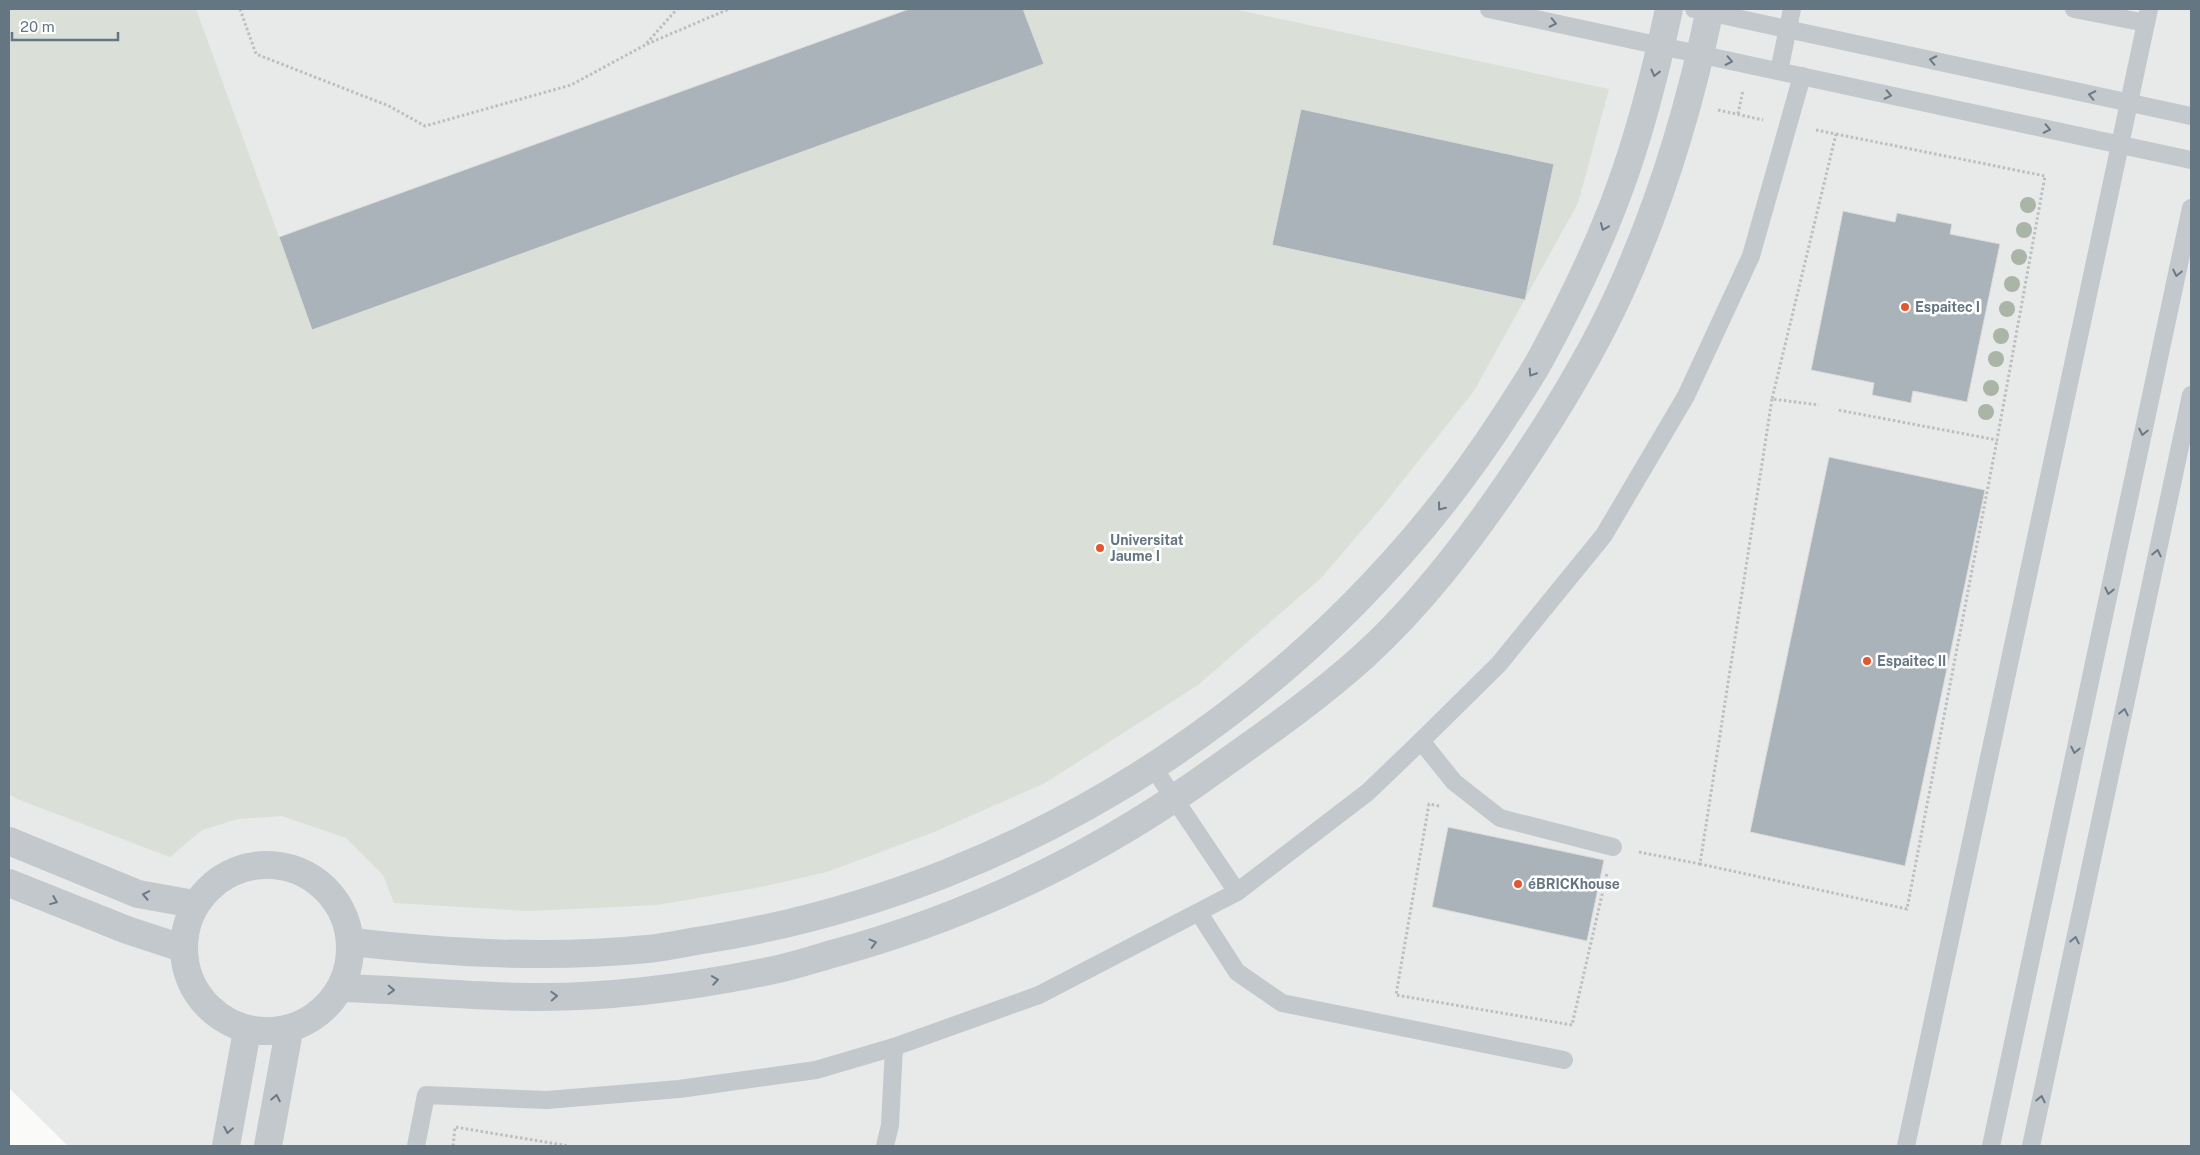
<svg xmlns="http://www.w3.org/2000/svg" width="2200" height="1155" font-family="'Public Sans',sans-serif">
<rect width="100%" height="100%" fill="#fafaf8"/>
<path fill="#e8e9e9" d="M9,9H2191V1146H68L9,1088Z"/>
<path fill="#dadfd7" d="M9,9H196L279,237L909,9H1233L1609,89L1578,203L1474,391L1381,508L1321,578L1198,685L1045,783L934,832L827,872L756,888L657,905L529,911L394,903L383,875L346,838L282,816L238,819L202,830L170,857L17,799L9,794Z"/>
<g fill="#aab3b9" stroke="#dcdcda">
<path d="M909,9H1023L1044,64L312,330L279,237Z"/>
<path d="M1301,109L1554,164L1525,300L1272,245Z"/>
<path d="M1843,211L1895,222L1897,213L1952,224L1950,234L2000,244L1967,402L1913,391L1911,403L1872,395L1874,383L1811,370Z"/>
<path d="M1829,457L1985,490L1905,866L1750,832Z"/>
<path d="M1448,827L1604,860L1587,941L1432,907Z"/>
</g>
<g fill="none" stroke-linecap="round" stroke-linejoin="round">
<g stroke="#bbbfc2" stroke-width="3" stroke-dasharray="2.5 2.5" stroke-linecap="butt">
<path d="M240,9L256,54L389,106L425,126L571,85L645,45L677,9"/>
<path d="M647,44L729,9"/>
<path d="M1718,110L1763,120"/>
<path d="M1738,114L1743,90"/>
<path d="M1816,130L1836,134L1772,399L1819,405"/>
<path d="M1836,134L2045,176L1997,440L1838,410"/>
<path d="M1772,399L1700,864L1907,909L1997,440"/>
<path d="M1439,806L1429,804L1396,995L1572,1025L1607,873"/>
<path d="M1639,852L1700,864"/>
<path d="M453,1146L455,1127L569,1146"/>
</g>
<g stroke="#c3c8cc" stroke-width="18">
<path d="M1489,9L2191,160"/>
<path d="M1694,9L2191,116"/>
<path d="M2074,9L2146,23"/>
<path d="M1779,71L1792,9"/>
<path d="M1421,741L1454,782L1500,818L1613,847"/>
<path d="M1153,767L1237,892"/>
<path d="M1199,913L1237,972L1282,1003L1564,1060"/>
<path d="M416,1146L426,1095L547,1100L679,1089L816,1070L894,1047L1039,995L1237,892L1368,792L1421,741L1499,664L1604,535L1686,396L1751,256L1802,76"/>
<path d="M885,1146L890,1125L894,1047"/>
<path d="M1906,1146L2149,9"/>
<path d="M1991,1146L2191,208"/>
<path d="M2031,1146L2191,395"/>
</g>
<g stroke="#c3c8cc" stroke-width="28">
<path d="M9,841L138,894L194,904"/>
<circle cx="267" cy="948" r="83"/>
<path d="M9,883L127,930L182,948"/>
<path d="M352,942C450,953 549,959 647,949C667,947 688,942 709,939C1034,886 1329,690 1507,413C1518,396 1530,378 1540,360C1570,305 1598,248 1619,190C1641,131 1656,70 1669,9"/>
<path d="M343,988C405,990 467,996 529,997C609,998 691,987 769,971C790,967 811,960 832,954C964,918 1089,859 1201,780C1257,740 1313,702 1364,656C1419,606 1465,546 1507,485C1549,424 1589,360 1620,292C1661,202 1690,106 1710,9"/>
<path d="M226,1146L247,1031"/>
<path d="M268,1146L289,1031"/>
</g>
</g>
<g fill="#aab4a7">
<circle cx="2028" cy="205" r="8"/>
<circle cx="2024" cy="230" r="8"/>
<circle cx="2019" cy="257" r="8"/>
<circle cx="2012" cy="284" r="8"/>
<circle cx="2007" cy="309" r="8"/>
<circle cx="2001" cy="336" r="8"/>
<circle cx="1996" cy="359" r="8"/>
<circle cx="1991" cy="388" r="8"/>
<circle cx="1986" cy="412" r="8"/>
</g>
<defs><path id="oneway-chevron" d="M-2-3.5L2.5 0L-2 3.5" fill="none" stroke-width="1.6" stroke-linecap="round" stroke-linejoin="round" transform="scale(1.25)"/></defs>
<g stroke="#6a7a87">
<use href="#oneway-chevron" transform="translate(1553 23) rotate(12)"/>
<use href="#oneway-chevron" transform="translate(1933 60) rotate(-168)"/>
<use href="#oneway-chevron" transform="translate(1729 61) rotate(12)"/>
<use href="#oneway-chevron" transform="translate(1655 73) rotate(104)"/>
<use href="#oneway-chevron" transform="translate(1888 95) rotate(12)"/>
<use href="#oneway-chevron" transform="translate(2092 95) rotate(-168)"/>
<use href="#oneway-chevron" transform="translate(2047 129) rotate(12)"/>
<use href="#oneway-chevron" transform="translate(1604 227) rotate(113)"/>
<use href="#oneway-chevron" transform="translate(2177 273) rotate(102)"/>
<use href="#oneway-chevron" transform="translate(1532 373) rotate(123)"/>
<use href="#oneway-chevron" transform="translate(2143 432) rotate(102)"/>
<use href="#oneway-chevron" transform="translate(1441 507) rotate(128)"/>
<use href="#oneway-chevron" transform="translate(2157 553) rotate(-78)"/>
<use href="#oneway-chevron" transform="translate(2109 591) rotate(102)"/>
<use href="#oneway-chevron" transform="translate(2124 712) rotate(-78)"/>
<use href="#oneway-chevron" transform="translate(2075 750) rotate(102)"/>
<use href="#oneway-chevron" transform="translate(146 895) rotate(-169)"/>
<use href="#oneway-chevron" transform="translate(54 901) rotate(22)"/>
<use href="#oneway-chevron" transform="translate(2075 940) rotate(-78)"/>
<use href="#oneway-chevron" transform="translate(873 943) rotate(-15)"/>
<use href="#oneway-chevron" transform="translate(715 980) rotate(-9)"/>
<use href="#oneway-chevron" transform="translate(391 990) rotate(2)"/>
<use href="#oneway-chevron" transform="translate(554 996) rotate(-3)"/>
<use href="#oneway-chevron" transform="translate(276 1098) rotate(-79)"/>
<use href="#oneway-chevron" transform="translate(2041 1099) rotate(-78)"/>
<use href="#oneway-chevron" transform="translate(228 1130) rotate(101)"/>
</g>
<g fill="#e4572e" stroke="#fff" stroke-width="2">
<circle cx="1905" cy="307" r="5"/>
<circle cx="1100" cy="548" r="5"/>
<circle cx="1867" cy="661" r="5"/>
<circle cx="1518" cy="884" r="5"/>
</g>
<g text-anchor="middle" stroke-width="5" stroke-linejoin="round" paint-order="stroke">
<g font-size="14" font-weight="bold" fill="#657683" stroke="#fff" text-anchor="start">
<text x="1915" y="312">Espaitec I</text>
<text x="1110" y="545">Universitat<tspan x="1110" dy="16">Jaume I</tspan></text>
<text x="1877" y="666">Espaitec II</text>
<text x="1528" y="889">éBRICKhouse</text>
</g>
</g>
<rect width="2200" height="1155" fill="none" stroke="#657683" stroke-width="20"/>
<path d="M12 32v8h106v-8" fill="none" stroke="#657683" stroke-width="2.5"/>
<text x="20" y="32" font-size="15" fill="#657683" stroke="#ffffff" stroke-width="4" paint-order="stroke">20 m</text>
</svg>
